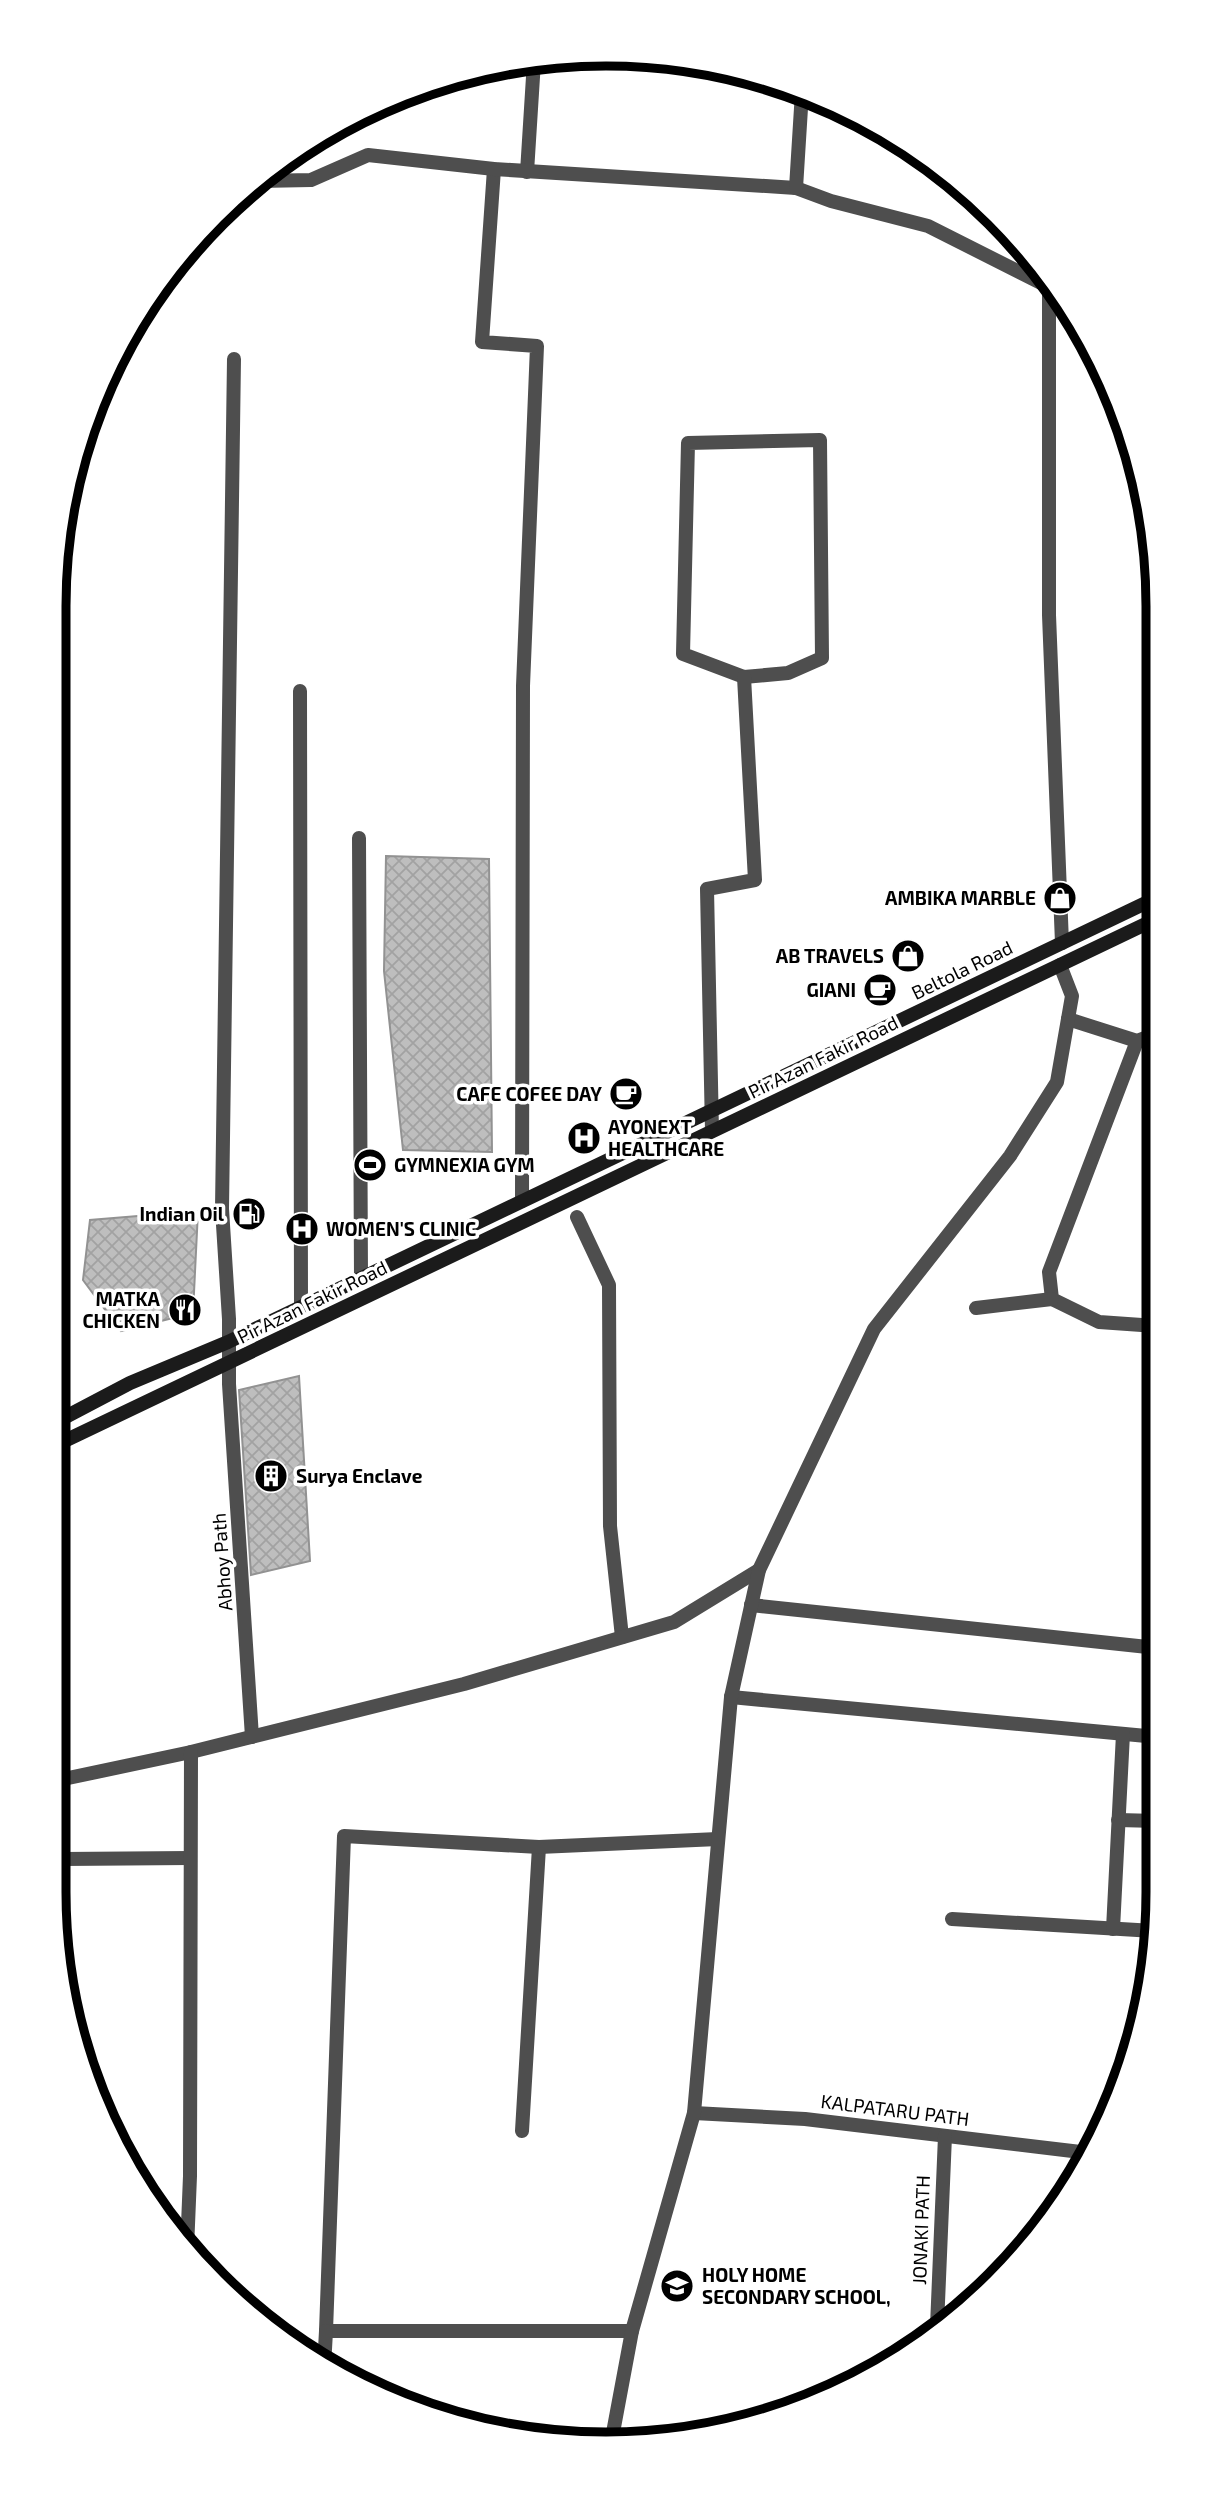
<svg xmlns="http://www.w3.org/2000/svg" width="1212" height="2499" font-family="'Exo 2',sans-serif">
<defs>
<pattern id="building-cross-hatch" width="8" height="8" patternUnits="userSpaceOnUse" patternTransform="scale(1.75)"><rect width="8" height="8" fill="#bebebe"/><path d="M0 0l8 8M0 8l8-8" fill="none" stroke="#a2a2a2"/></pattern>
</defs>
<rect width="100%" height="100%" fill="#fff"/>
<g fill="url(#building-cross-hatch)" stroke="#929292" stroke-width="2">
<path d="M386,856L489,859L492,1152L403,1150L384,971Z"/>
<path d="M198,1211L193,1313L121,1331L83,1280L90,1220Z"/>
<path d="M299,1376L310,1561L251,1575L239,1390Z"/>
</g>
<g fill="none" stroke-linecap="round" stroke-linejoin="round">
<g stroke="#4e4e4e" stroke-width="14">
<path d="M494,169L482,342L537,346L523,686L522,1201"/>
<path d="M527,172L534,61"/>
<path d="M259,181L311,180L368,155L494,169L796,188L831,201L928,226L1049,287"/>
<path d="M796,188L802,92"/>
<path d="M1049,287V615L1062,943"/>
<path d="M234,359L222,1209L229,1319V1384L252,1737"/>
<path d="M820,440L822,658L788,673L744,677L683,654L688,443Z"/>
<path d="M300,691L301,1307"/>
<path d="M359,838L361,1278"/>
<path d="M1068,1019L1137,1041L1155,1034"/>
<path d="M1137,1041L1049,1272L1052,1299L1099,1322L1156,1326"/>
<path d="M712,1131L707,889L755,880L744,677"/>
<path d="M577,1217L609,1285L610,1526L622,1637"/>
<path d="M976,1308L1052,1299"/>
<path d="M751,1605L1157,1648"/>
<path d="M731,1697L1157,1737"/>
<path d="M63,1779V1947"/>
<path d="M54,1781L191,1752L464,1684L674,1622L759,1570"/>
<path d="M1118,1820L1157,1821"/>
<path d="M63,1859L190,1858"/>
<path d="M952,1919L1154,1931"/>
<path d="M1113,1929L1123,1734"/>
<path d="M694,2113L805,2119L1089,2153"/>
<path d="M522,2131L539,1847"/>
<path d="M187,2249L190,2176L191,1752"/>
<path d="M937,2326L945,2136"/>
<path d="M632,2331H326L344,1836L539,1847L718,1839"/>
<path d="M324,2367L326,2331"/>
<path d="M612,2438L632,2331L694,2113L731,1697L759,1570L874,1329L1010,1156L1057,1082L1072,996L1060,965"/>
</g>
<g stroke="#1b1b1b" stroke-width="14">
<path d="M54,1423L130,1383L228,1342L1154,899"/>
<path d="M54,1446L1154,920"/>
</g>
</g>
<defs>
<symbol id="shop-disc" viewBox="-11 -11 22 22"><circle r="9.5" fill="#000" stroke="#fff"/><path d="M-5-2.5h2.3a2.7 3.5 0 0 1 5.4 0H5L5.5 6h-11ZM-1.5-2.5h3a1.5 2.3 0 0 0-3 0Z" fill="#fff"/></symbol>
<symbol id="cafe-disc" viewBox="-11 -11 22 22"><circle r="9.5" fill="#000" stroke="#fff"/><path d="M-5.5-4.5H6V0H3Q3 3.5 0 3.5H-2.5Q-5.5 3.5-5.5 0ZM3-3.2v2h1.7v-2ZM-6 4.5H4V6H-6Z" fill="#fff"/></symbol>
<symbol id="hospital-disc" viewBox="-11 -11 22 22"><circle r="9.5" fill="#000" stroke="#fff"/><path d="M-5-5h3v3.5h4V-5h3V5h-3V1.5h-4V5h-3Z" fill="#fff"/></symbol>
<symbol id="stadium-disc" viewBox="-11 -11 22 22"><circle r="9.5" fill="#000" stroke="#fff"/><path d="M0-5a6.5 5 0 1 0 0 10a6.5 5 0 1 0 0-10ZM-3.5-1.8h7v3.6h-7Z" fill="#fff"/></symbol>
<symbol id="fuel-disc" viewBox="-11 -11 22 22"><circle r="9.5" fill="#000" stroke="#fff"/><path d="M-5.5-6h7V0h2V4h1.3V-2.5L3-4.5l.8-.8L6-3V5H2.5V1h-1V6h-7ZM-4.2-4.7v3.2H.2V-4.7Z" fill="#fff"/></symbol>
<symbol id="restaurant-disc" viewBox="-11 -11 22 22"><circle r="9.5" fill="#000" stroke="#fff"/><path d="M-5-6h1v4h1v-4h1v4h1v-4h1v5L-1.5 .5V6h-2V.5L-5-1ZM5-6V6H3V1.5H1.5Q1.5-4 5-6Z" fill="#fff"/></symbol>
<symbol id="building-disc" viewBox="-11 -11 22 22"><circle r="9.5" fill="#000" stroke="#fff"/><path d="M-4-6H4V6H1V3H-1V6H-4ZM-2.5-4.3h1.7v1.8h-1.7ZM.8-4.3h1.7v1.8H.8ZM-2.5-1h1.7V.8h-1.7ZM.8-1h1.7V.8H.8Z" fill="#fff"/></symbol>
<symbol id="school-disc" viewBox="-11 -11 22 22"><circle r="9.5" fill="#000" stroke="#fff"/><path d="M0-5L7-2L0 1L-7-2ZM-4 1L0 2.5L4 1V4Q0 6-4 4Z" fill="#fff"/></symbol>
</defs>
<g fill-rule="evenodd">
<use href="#shop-disc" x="1041" y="879" width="38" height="38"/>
<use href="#shop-disc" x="889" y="937" width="38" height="38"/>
<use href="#cafe-disc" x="861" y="971" width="38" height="38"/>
<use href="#cafe-disc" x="607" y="1075" width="38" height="38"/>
<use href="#hospital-disc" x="565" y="1119" width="38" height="38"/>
<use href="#stadium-disc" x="351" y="1146" width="38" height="38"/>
<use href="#fuel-disc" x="230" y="1195" width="38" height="38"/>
<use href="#hospital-disc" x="283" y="1210" width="38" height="38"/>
<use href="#restaurant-disc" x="166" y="1291" width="38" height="38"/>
<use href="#building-disc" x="252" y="1457" width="38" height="38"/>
<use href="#school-disc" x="658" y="2267" width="38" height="38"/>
</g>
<g text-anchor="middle" stroke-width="7" stroke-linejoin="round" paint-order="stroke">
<g font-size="19" font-weight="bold" fill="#000" stroke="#fff" text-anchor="end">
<text x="1036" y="905">AMBIKA MARBLE</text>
<text x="884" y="963">AB TRAVELS</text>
<text x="856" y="997">GIANI</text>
<text x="602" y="1101">CAFE COFEE DAY</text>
<text x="608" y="1134" text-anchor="start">AYONEXT<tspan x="608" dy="22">HEALTHCARE</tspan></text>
<text x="394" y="1172" text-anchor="start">GYMNEXIA GYM</text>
<text x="224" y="1221">Indian Oil</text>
<text x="326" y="1236" text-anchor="start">WOMEN'S CLINIC</text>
<text x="160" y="1306">MATKA<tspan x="160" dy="22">CHICKEN</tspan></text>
<text x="296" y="1483" text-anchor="start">Surya Enclave</text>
<text x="702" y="2282" text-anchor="start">HOLY HOME<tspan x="702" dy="22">SECONDARY SCHOOL,</tspan></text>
</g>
<g font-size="19" fill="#000" stroke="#fff">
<text transform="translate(962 970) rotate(-26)" y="7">Beltola Road</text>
<text transform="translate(823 1057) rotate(-26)" y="7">Pir Azan Fakir Road</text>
<text transform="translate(312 1302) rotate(-26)" y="7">Pir Azan Fakir Road</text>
<text transform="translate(222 1562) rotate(-94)" y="7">Abhoy Path</text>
<text transform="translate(895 2110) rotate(7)" y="7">KALPATARU PATH</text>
<text transform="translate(921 2230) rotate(-88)" y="7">JONAKI PATH</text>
</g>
</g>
<path d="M0 0H1212V2499H0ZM606 66H606A540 540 0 0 1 1146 606V1892A540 540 0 0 1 606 2432H606A540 540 0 0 1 66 1892V606A540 540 0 0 1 606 66Z" fill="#fff" fill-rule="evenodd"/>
<path fill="none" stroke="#000" stroke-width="9" d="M606 66H606A540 540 0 0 1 1146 606V1892A540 540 0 0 1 606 2432H606A540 540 0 0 1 66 1892V606A540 540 0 0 1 606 66Z"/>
</svg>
